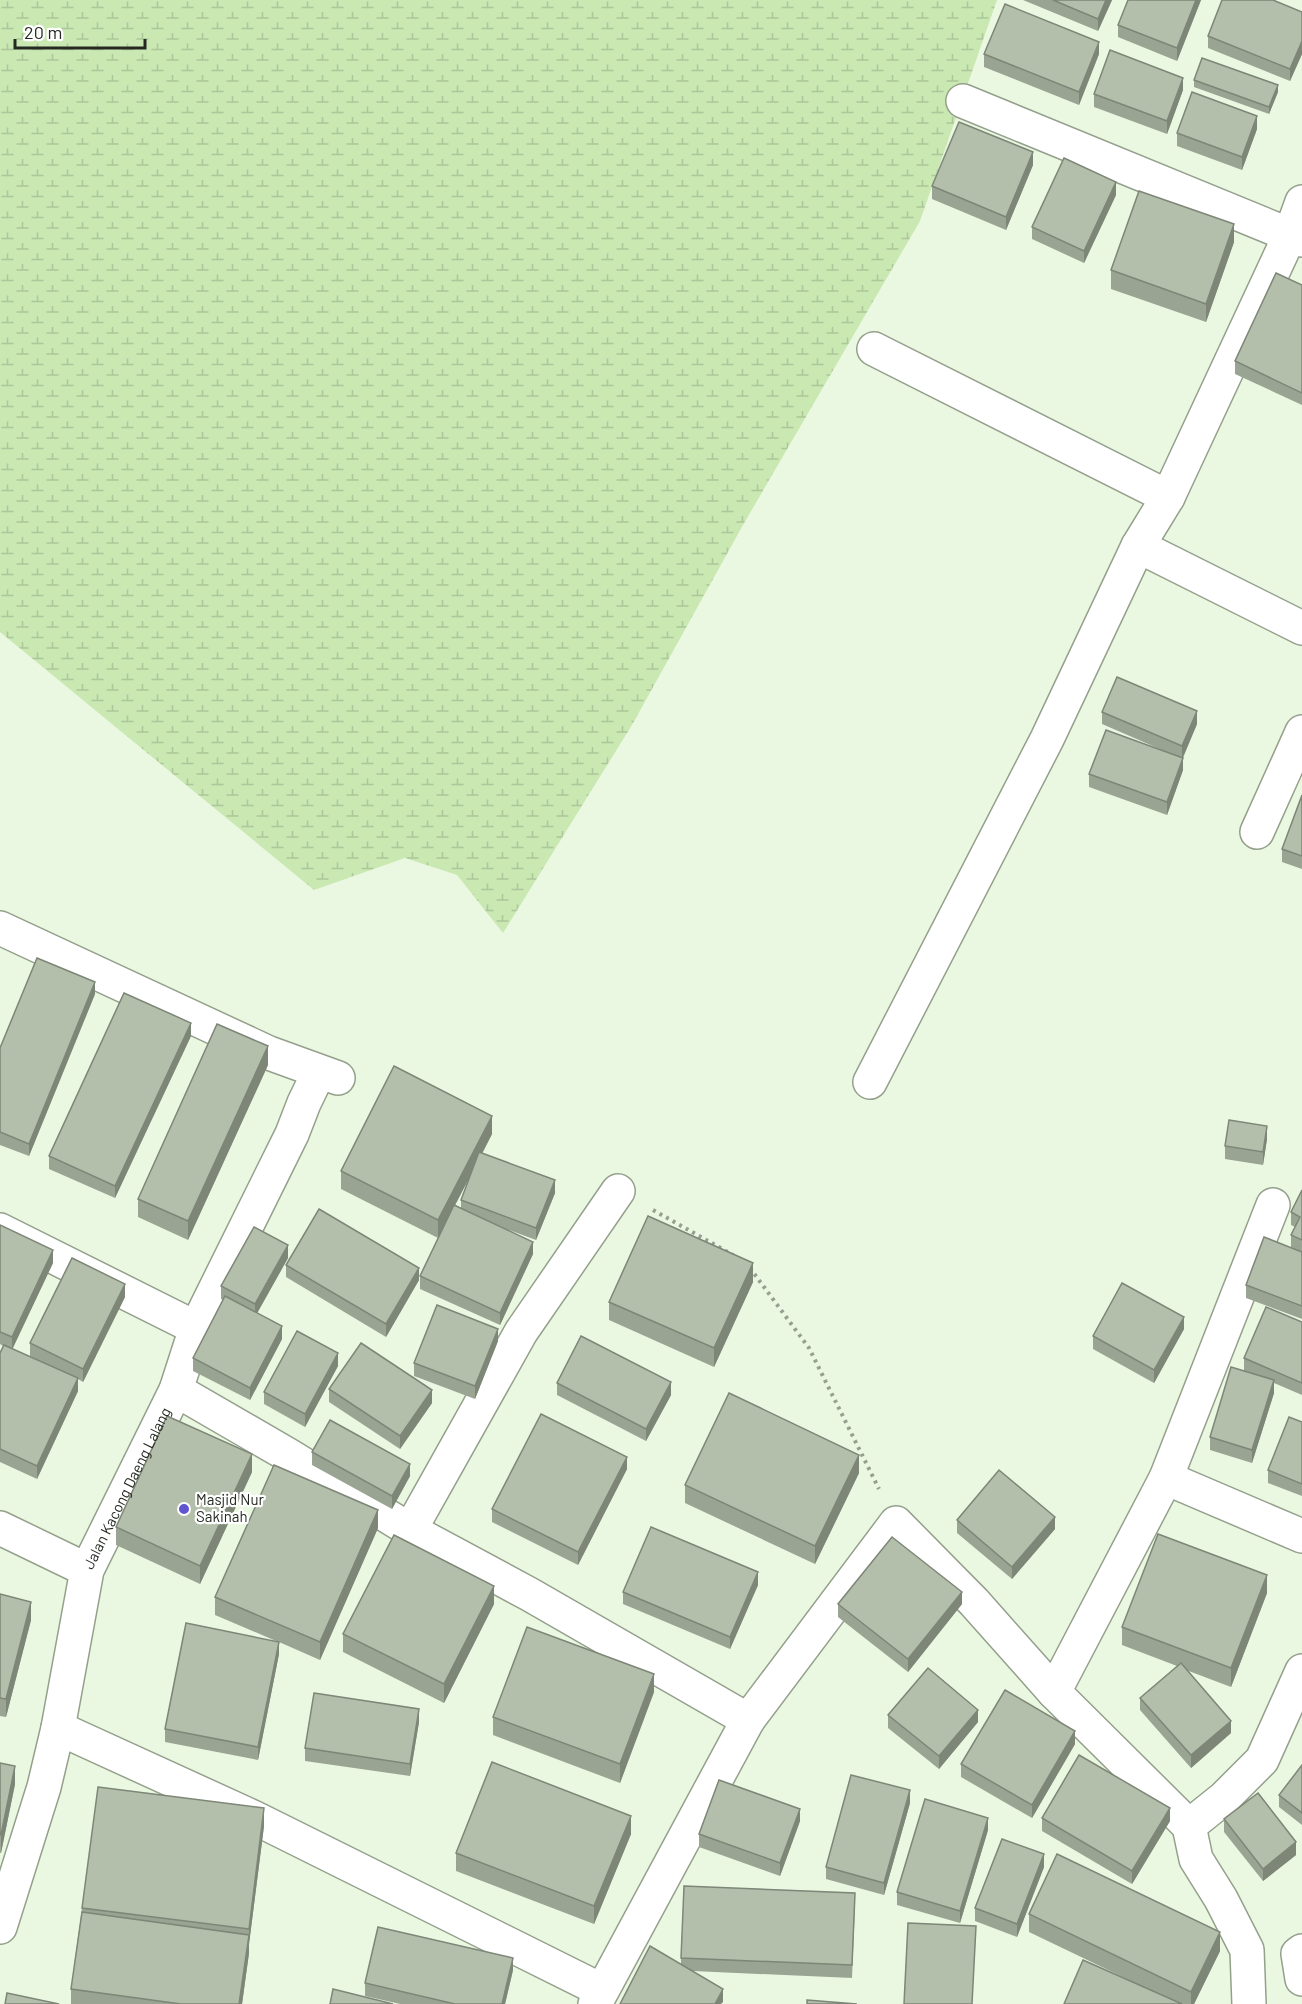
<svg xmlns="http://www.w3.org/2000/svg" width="1302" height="2004" font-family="Barlow,sans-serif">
<defs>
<pattern id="wetland-marsh" width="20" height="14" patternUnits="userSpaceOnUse" patternTransform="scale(1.5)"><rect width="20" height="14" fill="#c9e8b2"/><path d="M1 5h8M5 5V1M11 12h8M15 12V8" fill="none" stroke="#acc799"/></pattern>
</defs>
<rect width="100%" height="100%" fill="#ebf8e1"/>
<path fill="url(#wetland-marsh)" d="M0,0H997L920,221L743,525L632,725L503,933L457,875L405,858L314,890L0,632Z"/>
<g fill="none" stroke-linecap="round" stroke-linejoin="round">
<defs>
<g id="minor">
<path d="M963,101L1302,240"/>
<path d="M874,349L1168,497"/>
<path d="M1138,546L1302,628"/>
<path d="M1257,832L1302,732"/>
<path d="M0,928L269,1053L338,1078"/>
<path d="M870,1082L1047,739L1138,546L1168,497L1290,235L1302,202"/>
<path d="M0,1230L196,1328"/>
<path d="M176,1390L290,1456L410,1530L529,1594L748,1720L595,2004"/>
<path d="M1166,1478L1302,1536"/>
<path d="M0,1528L87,1570"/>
<path d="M410,1530L521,1332L618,1191"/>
<path d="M1054,1692L1166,1478L1273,1205"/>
<path d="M748,1720L896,1523L974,1602L1054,1692L1189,1826L1196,1859L1221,1899L1247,1950L1249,2004"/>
<path d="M58,1728L255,1818L601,1990"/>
<path d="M1189,1826L1224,1798L1262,1760L1302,1671"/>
<path id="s1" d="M0,1927L44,1787L58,1728L87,1570L176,1390L196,1328L292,1134L304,1103L319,1072"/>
<path d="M1302,1951L1298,1954L1302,1979"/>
</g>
</defs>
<use href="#minor" stroke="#94a08c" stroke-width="36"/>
<g stroke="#97a090" stroke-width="4" stroke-dasharray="3 4.5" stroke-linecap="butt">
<path d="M653,1210L733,1255"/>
<path d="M750,1268L809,1348L879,1489"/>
</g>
<use href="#minor" stroke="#fff" stroke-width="33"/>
</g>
<g fill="#9aa492" fill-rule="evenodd">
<path d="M1023,0H1112L1098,31Z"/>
<path d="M1201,0L1177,61L1118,37V25Z"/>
<path d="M1302,12V54L1290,81L1208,48V36Z"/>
<path d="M984,54H1099L1079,105L984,67Z"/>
<path d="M1194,80L1278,92L1269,114L1194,87Z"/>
<path d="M1183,90L1167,134L1094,107V94Z"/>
<path d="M1257,129L1242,170L1177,146V133Z"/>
<path d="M1033,165L1006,230L932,199V186Z"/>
<path d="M1116,195L1084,263L1032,239V227Z"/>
<path d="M1234,242L1206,322L1111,289V270Z"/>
<path d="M1302,285V405L1235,374V361Z"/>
<path d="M1102,712L1197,724L1183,758V770L1167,815L1089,787V774L1162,750L1102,724Z"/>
<path d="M1302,795V869L1282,862V849Z"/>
<path d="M95,994L29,1156L0,1145V1048Z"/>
<path d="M191,1036L115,1198L49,1169V1156Z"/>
<path d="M268,1065L188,1240L138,1217V1199Z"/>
<path d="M492,1134L482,1154L555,1193L536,1240L509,1230L533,1254L500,1325L420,1289V1276L438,1238L341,1189V1171ZM468,1180L461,1200V1208L455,1205Z"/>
<path d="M1267,1139L1263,1165L1225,1159V1146Z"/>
<path d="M1302,1190V1319L1246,1298V1285L1291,1248V1235L1295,1227L1291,1225V1212Z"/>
<path d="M0,1225L53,1263L12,1349L48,1365L30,1356V1343L125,1297L83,1382L78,1379V1391L37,1479L0,1462V1353L3,1346L0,1344Z"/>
<path d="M288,1258L257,1313L282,1339L250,1400L193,1371V1358L223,1300L221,1299V1286Z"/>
<path d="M286,1265L419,1280L386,1337L286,1277Z"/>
<path d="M753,1282L714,1367L609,1320V1302Z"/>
<path d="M1302,1322V1395L1274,1383V1393L1252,1463L1210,1450V1437L1249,1373L1244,1371V1358Z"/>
<path d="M1184,1329L1154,1383L1093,1349V1336Z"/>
<path d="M498,1341L475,1399L414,1376V1363Z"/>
<path d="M338,1366L305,1427L264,1404V1392Z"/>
<path d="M557,1383L671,1395L646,1441L557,1395Z"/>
<path d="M329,1389L432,1403L400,1449L329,1402Z"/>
<path d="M1302,1422V1496L1268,1483V1470Z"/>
<path d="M312,1452L410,1476L392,1509L312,1465Z"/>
<path d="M627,1469L578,1565L492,1522V1509Z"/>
<path d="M252,1472L200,1584L116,1545V1527Z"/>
<path d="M859,1473L815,1564L685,1503V1485Z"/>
<path d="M957,1520L1055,1529L1012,1579L957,1533Z"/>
<path d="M378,1528L320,1660L279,1642V1654L258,1760L165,1742V1729L276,1641L215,1615V1597Z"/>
<path d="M758,1585L730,1649L623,1604V1592Z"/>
<path d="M1267,1593L1231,1687L1186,1670L1231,1733L1191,1768L1140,1710V1698L1177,1666L1122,1645V1627Z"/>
<path d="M0,1594L31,1620L6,1717L0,1716Z"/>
<path d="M494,1604L444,1703L343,1652V1634Z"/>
<path d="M838,1604H962L908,1672L838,1617Z"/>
<path d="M654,1692L620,1783L493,1735V1717Z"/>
<path d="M888,1715L978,1722L939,1769L888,1728Z"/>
<path d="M419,1722L410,1776L305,1761V1748Z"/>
<path d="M1075,1744L1032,1818L961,1777V1764Z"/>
<path d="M0,1763L15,1784L1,1853H0Z"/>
<path d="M1302,1765V1825L1279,1807V1795Z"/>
<path d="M910,1803L884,1895L826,1879V1867Z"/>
<path d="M1042,1818L1170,1821L1132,1884L1042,1831Z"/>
<path d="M1224,1819L1296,1855L1263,1881L1224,1832Z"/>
<path d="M800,1821L780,1876L699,1847V1834Z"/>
<path d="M264,1826L249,1944V1953L242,2004H71V1989L82,1908Z"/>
<path d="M988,1830L960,1923L897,1905V1892Z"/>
<path d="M631,1834L594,1924L456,1871V1853Z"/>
<path d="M1044,1867L1017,1937L975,1921V1908Z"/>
<path d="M855,1905L852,1978L693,1971L723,2002L681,1965V1958Z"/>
<path d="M1029,1914L1220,1951L1194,2004H1064L1129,1980L1029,1932Z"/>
<path d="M513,1970L505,2004H400L365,1996V1983Z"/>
</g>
<g fill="#7d8677">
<path d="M1106,0H1112L1098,31V19Z"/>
<path d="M1196,0H1201L1177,61V48Z"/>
<path d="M1302,41V54L1290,81V69Z"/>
<path d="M1099,42V54L1079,105V92Z"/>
<path d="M1183,78V90L1167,134V121Z"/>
<path d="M1278,85V92L1269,114V107Z"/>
<path d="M1257,116V129L1242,170V157Z"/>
<path d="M1033,152V165L1006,230V217Z"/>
<path d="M1116,182V195L1084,263V251Z"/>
<path d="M1234,224V242L1206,322V304Z"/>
<path d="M1197,711V724L1182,759V746Z"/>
<path d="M1183,758V770L1167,815V802Z"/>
<path d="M95,982V994L29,1156V1144Z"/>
<path d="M191,1023V1036L115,1198V1186Z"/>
<path d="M268,1046V1065L188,1240V1221Z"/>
<path d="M492,1116V1134L438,1238V1220Z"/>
<path d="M1267,1126V1139L1263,1165V1152Z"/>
<path d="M555,1180V1193L536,1240V1228Z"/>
<path d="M533,1242V1254L500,1325V1313Z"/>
<path d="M288,1245V1258L255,1317V1304Z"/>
<path d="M53,1250V1263L12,1350V1337Z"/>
<path d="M753,1263V1282L714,1367V1348Z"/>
<path d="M419,1268V1280L386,1337V1324Z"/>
<path d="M125,1284V1297L83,1382V1369Z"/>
<path d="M1184,1317V1329L1154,1383V1370Z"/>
<path d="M282,1326V1339L250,1400V1388Z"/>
<path d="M498,1329V1341L475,1399V1386Z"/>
<path d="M338,1353V1366L305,1427V1414Z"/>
<path d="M78,1378V1391L37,1479V1466Z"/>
<path d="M1274,1380V1393L1252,1463V1450Z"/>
<path d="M671,1382V1395L646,1441V1429Z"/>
<path d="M432,1390V1403L400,1449V1436Z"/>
<path d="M252,1454V1472L200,1584V1566Z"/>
<path d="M859,1455V1473L815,1564V1546Z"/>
<path d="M627,1457V1469L578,1565V1552Z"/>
<path d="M410,1464V1476L392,1509V1496Z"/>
<path d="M378,1510V1528L320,1660V1642Z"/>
<path d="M1055,1517V1529L1012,1579V1567Z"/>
<path d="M758,1572V1585L730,1649V1637Z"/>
<path d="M1267,1575V1593L1231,1687V1668Z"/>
<path d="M494,1586V1604L444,1703V1684Z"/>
<path d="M962,1592V1604L908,1672V1659Z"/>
<path d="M31,1602V1620L6,1717V1699Z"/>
<path d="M279,1642V1654L258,1760V1747Z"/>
<path d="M654,1674V1692L620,1783V1764Z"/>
<path d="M419,1709V1722L410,1776V1764Z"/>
<path d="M978,1710V1722L939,1769V1756Z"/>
<path d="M1231,1721V1733L1191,1768V1755Z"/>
<path d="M1075,1731V1744L1032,1818V1805Z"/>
<path d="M15,1766V1784L1,1853V1835Z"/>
<path d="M910,1790V1803L884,1895V1883Z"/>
<path d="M264,1808V1826L249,1944V1953L242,2004H239L249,1937V1929Z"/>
<path d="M1170,1808V1821L1132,1884V1871Z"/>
<path d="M800,1809V1821L780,1876V1863Z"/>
<path d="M631,1816V1834L594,1924V1906Z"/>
<path d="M988,1818V1830L960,1923V1911Z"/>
<path d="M1296,1842V1855L1263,1881V1869Z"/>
<path d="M1044,1854V1867L1017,1937V1924Z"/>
<path d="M1220,1932V1951L1194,2004H1191V1992Z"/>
<path d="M513,1958V1970L505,2004H502Z"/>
<path d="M723,1989V2002L721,2004H715Z"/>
</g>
<g fill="#b3bfaa" stroke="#7d8677" stroke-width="1.5">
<path d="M1053,0H1106L1098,19Z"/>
<path d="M1128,0H1196L1177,48L1118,25Z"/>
<path d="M1222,0H1273L1302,12V41L1290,69L1208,36Z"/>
<path d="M1005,4L1099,42L1079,92L984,54Z"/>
<path d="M1110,50L1183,78L1167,121L1094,94Z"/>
<path d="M1202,58L1278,85L1269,107L1194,80Z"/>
<path d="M1192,92L1257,116L1242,157L1177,133Z"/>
<path d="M959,122L1033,152L1006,217L932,186Z"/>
<path d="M1064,158L1116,182L1084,251L1032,227Z"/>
<path d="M1139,191L1234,224L1206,304L1111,270Z"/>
<path d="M1276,273L1302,285V393L1235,361Z"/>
<path d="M1117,677L1197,711L1182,746L1102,712Z"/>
<path d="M1106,730L1183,758L1167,802L1089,774Z"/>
<path d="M1302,795V856L1282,849Z"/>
<path d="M37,958L95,982L29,1144L0,1132V1048Z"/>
<path d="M124,993L191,1023L115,1186L49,1156Z"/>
<path d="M217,1024L268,1046L188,1221L138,1199Z"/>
<path d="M394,1066L492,1116L438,1220L341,1171Z"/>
<path d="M1229,1120L1267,1126L1263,1152L1225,1146Z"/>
<path d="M479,1152L555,1180L536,1228L461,1200Z"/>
<path d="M1302,1190V1240L1291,1235L1300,1217L1291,1212Z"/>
<path d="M454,1205L533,1242L500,1313L420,1276Z"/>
<path d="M319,1209L419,1268L386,1324L286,1265Z"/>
<path d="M648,1216L753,1263L714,1348L609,1302Z"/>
<path d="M0,1225L53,1250L12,1337L0,1332Z"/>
<path d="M254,1227L288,1245L255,1304L221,1286Z"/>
<path d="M1264,1237L1302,1252V1306L1246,1285Z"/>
<path d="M72,1258L125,1284L83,1369L30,1343Z"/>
<path d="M1122,1283L1184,1317L1154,1370L1093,1336Z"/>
<path d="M225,1296L282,1326L250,1388L193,1358Z"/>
<path d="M437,1305L498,1329L475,1386L414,1363Z"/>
<path d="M1266,1307L1302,1322V1383L1244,1358Z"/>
<path d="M297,1331L338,1353L305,1414L264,1392Z"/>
<path d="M581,1336L671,1382L646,1429L557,1383Z"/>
<path d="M361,1343L432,1390L400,1436L329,1389Z"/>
<path d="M4,1345L78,1378L37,1466L0,1449V1353Z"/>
<path d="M1231,1367L1274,1380L1252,1450L1210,1437Z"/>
<path d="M729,1393L859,1455L815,1546L685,1485Z"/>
<path d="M541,1414L627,1457L578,1552L492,1509Z"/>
<path d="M167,1416L252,1454L200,1566L116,1527Z"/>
<path d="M1289,1417L1302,1422V1484L1268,1470Z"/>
<path d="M330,1420L410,1464L392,1496L312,1452Z"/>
<path d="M274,1465L378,1510L320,1642L215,1597Z"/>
<path d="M999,1470L1055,1517L1012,1567L957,1520Z"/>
<path d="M651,1527L758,1572L730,1637L623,1592Z"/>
<path d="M1158,1534L1267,1575L1231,1668L1122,1627Z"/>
<path d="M394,1535L494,1586L444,1684L343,1634Z"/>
<path d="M892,1537L962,1592L908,1659L838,1604Z"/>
<path d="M0,1594L31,1602L6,1699L0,1698Z"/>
<path d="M186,1623L279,1642L258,1747L165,1729Z"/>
<path d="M527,1627L654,1674L620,1764L493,1717Z"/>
<path d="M1181,1663L1231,1721L1191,1755L1140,1698Z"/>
<path d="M928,1668L978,1710L939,1756L888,1715Z"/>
<path d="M1005,1690L1075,1731L1032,1805L961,1764Z"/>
<path d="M314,1693L419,1709L410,1764L305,1748Z"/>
<path d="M1079,1755L1170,1808L1132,1871L1042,1818Z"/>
<path d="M492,1762L631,1816L594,1906L456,1853Z"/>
<path d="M0,1763L15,1766L1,1835H0Z"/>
<path d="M1302,1765V1813L1279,1795Z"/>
<path d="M851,1775L910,1790L884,1883L826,1867Z"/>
<path d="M719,1780L800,1809L780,1863L699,1834Z"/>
<path d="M98,1787L264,1808L249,1929L82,1908Z"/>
<path d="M1258,1793L1296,1842L1263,1869L1224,1819Z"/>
<path d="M925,1799L988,1818L960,1911L897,1892Z"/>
<path d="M1002,1839L1044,1854L1017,1924L975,1908Z"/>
<path d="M1057,1854L1220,1932L1191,1992L1029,1914Z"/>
<path d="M684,1886L855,1893L852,1965L681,1958Z"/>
<path d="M82,1912L249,1935L239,2004H181L71,1989Z"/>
<path d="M908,1923L976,1926L972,2004H904Z"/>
<path d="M378,1927L513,1958L502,2004H455L365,1983Z"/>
<path d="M650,1946L723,1989L715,2004H620Z"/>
<path d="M1083,1960L1182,2004H1064Z"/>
<path d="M333,1989L393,2004H330Z"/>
<path d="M7,1993L59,2004H5Z"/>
<path d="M807,2000L857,2004H807Z"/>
</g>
<circle fill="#6056cf" stroke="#fff" stroke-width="2" cx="184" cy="1509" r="6"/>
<g text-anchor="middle" stroke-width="4.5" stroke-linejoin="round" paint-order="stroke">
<g font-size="15" fill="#242921" stroke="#fff">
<text dy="5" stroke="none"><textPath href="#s1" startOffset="459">Jalan Kacong Daeng Lalang</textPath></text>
</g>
<g font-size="15" fill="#242921" stroke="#fff" text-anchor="start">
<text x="196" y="1505">Masjid Nur<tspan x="196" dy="17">Sakinah</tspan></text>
</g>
</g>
<path d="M15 39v9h130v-9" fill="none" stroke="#242921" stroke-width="3"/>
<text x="24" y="39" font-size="18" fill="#242921" stroke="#ffffff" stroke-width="4.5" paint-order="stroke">20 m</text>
</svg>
